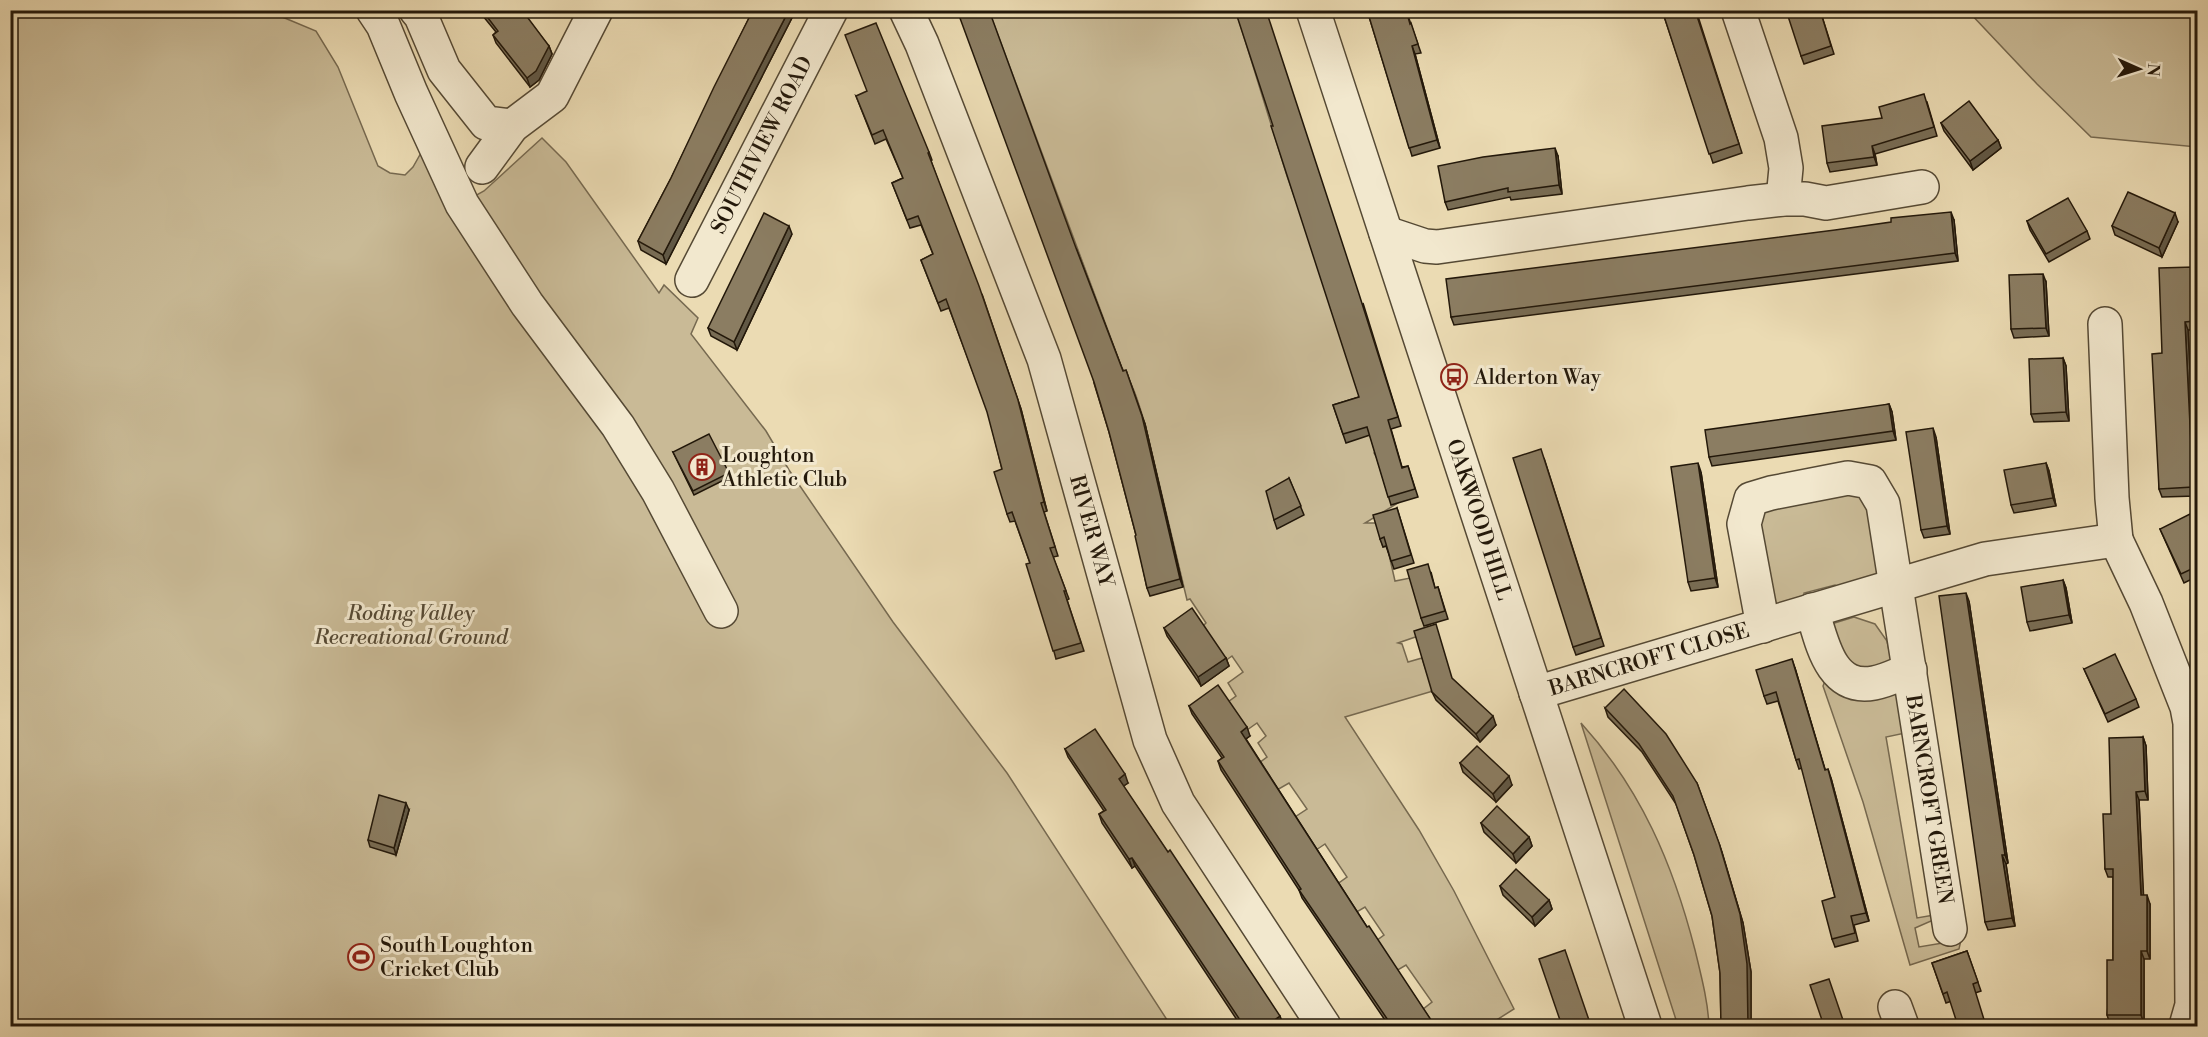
<svg xmlns="http://www.w3.org/2000/svg" width="2208" height="1037" font-family="'Libre Bodoni',serif">
<rect width="100%" height="100%" fill="#ebdbb3"/>
<filter id="stains"><feTurbulence type="fractalNoise" baseFrequency=".00333" numOctaves="4"/><feColorMatrix values="0 0 0 0 .2 0 0 0 0 .09 0 0 0 0 .02 0 0 0 .5 -.17"/></filter>
<radialGradient id="worn" r=".72"><stop offset=".6" stop-color="#630" stop-opacity="0"/><stop offset="1" stop-color="#630" stop-opacity=".3"/></radialGradient>
<g fill="#c9ba96" stroke="#766950" stroke-width="1.5">
<path d="M10,11H275L280,16L316,31L338,67L378,166L390,173L405,175L413,167L426,144L457,206L484,191L542,138L566,162L659,293L664,285L698,318L691,334L766,431L789,470L893,622L1007,773L1171,1026H11Z"/>
<path d="M989,11H1236L1287,176L1315,255L1382,431L1385,446L1374,453L1391,480L1398,503L1365,523H1376L1383,547L1387,546L1395,581L1410,578L1421,602L1430,632L1398,643L1402,644L1408,662L1422,658L1433,691L1345,717L1419,830L1454,891L1514,1009L1487,1026H1433L1422,1010L1432,1002L1406,965L1396,971L1376,941L1384,935L1365,907L1355,913L1336,885L1347,877L1325,844L1316,850L1295,817L1307,809L1289,783L1277,790L1259,763L1267,757L1258,743L1266,736L1257,723L1247,730L1228,702L1236,696L1228,683L1243,672L1232,656L1225,661L1202,627L1206,623L1190,599L1187,600L1145,424C1139,405 1134,385 1122,368Z"/>
<path d="M1968,11H2197V147L2091,137L2037,84Z"/>
<path d="M1849,491L1862,496L1873,510L1882,562L1878,578L1845,592L1835,585L1804,593L1803,604L1787,611L1770,601L1756,529L1761,515L1774,504Z"/>
<path d="M1854,617L1875,624L1887,641L1893,669L1853,674L1828,625Z"/>
<path d="M1828,674L1896,690L1910,732L1886,737L1917,918L1940,914L1938,918L1915,928L1919,947L1961,940L1959,949L1910,965L1863,802L1823,686Z"/>
<path d="M1581,723C1641,789 1673,864 1695,950C1701,975 1708,1001 1709,1026H1678Z"/>
</g>
<g fill="none" stroke-linecap="round" stroke-linejoin="round">
<defs>
<g id="minor">
<path d="M373,10L383,25L411,93L462,204L527,304L618,426L658,491L721,611"/>
<path d="M416,10L421,16L444,70L486,123L512,126"/>
<path id="s1" d="M906,10L922,44L1044,359L1150,740L1178,803L1324,1026"/>
<path id="s2" d="M1313,10L1645,1026"/>
<path d="M1738,10L1781,138L1786,168L1783,199"/>
<path d="M482,167L512,126L552,96L596,10"/>
<path d="M1386,233L1425,246L1437,247L1748,203L1783,199H1805L1826,203L1922,187"/>
<path id="s3" d="M692,280L831,10"/>
<path d="M2116,540L2146,603L2187,707L2190,723L2192,1005L2186,1026"/>
<path d="M1812,610C1822,642 1830,691 1874,683C1886,681 1899,674 1910,670"/>
<path id="s4" d="M1763,626L1744,524L1751,499L1771,493L1848,478L1870,482L1883,504L1950,929"/>
<path id="s5" d="M1536,693L1985,559L2116,540L2112,498L2105,324"/>
<path d="M1895,1007L1902,1026"/>
</g>
</defs>
<use href="#minor" stroke="#554934" stroke-width="36"/>
<use href="#minor" stroke="#f2e8ce" stroke-width="33"/>
</g>
<g fill="#786c54" stroke="#23180a" stroke-width="1.5">
<path d="M478,10H527L528,15L526,17L549,46L552,54L539,80L530,87L496,43L493,35L496,32Z"/>
<path d="M753,10H796L666,264L641,250L638,241L671,178Z"/>
<path d="M1367,10H1406L1421,53L1415,54L1440,148L1412,156Z"/>
<path d="M1662,10H1696L1742,153L1713,163Z"/>
<path d="M1820,10L1834,54L1804,64L1801,56Z"/>
<path d="M856,96L929,152L932,160L931,161L1021,409L1047,511L1044,512L1058,556L1053,557L1069,599L1067,600L1084,651L1056,659L1030,563L1015,521L1010,522L1007,514L1002,469L988,412L949,308L941,311L921,260L933,254L921,225L910,228L892,183L903,178L886,139L875,144Z"/>
<path d="M1927,102L1937,136L1875,154L1877,165L1830,172L1827,163L1882,118Z"/>
<path d="M1941,123L1998,140L2001,148L1973,170L1944,131Z"/>
<path d="M1558,156L1562,194L1511,200L1510,197L1448,210L1445,202Z"/>
<path d="M1954,220L1958,261L1454,325L1451,317Z"/>
<path d="M2027,221L2087,231L2090,239L2049,262L2030,230Z"/>
<path d="M2178,222L2162,257L2115,235L2112,226Z"/>
<path d="M792,234L737,350L711,336L708,328Z"/>
<path d="M1076,248L1123,371L1145,424L1183,587L1150,596L1147,588L1136,535L1109,432L1094,383Z"/>
<path d="M2194,267L2197,276L2198,330H2188L2196,496L2162,497L2159,489L2162,353Z"/>
<path d="M2046,282L2049,336L2014,338L2011,329Z"/>
<path d="M1363,303L1401,426L1391,429L1402,467L1408,466L1418,497L1391,505L1370,435L1346,443L1333,405L1359,397Z"/>
<path d="M2063,358L2066,366L2069,421L2034,422L2031,414Z"/>
<path d="M1889,404L1892,412L1896,440L1712,466L1709,457Z"/>
<path d="M1936,437L1950,534L1924,538L1921,530Z"/>
<path d="M673,452L729,473L730,477L694,495Z"/>
<path d="M1544,458L1604,646L1576,655L1573,647Z"/>
<path d="M2046,463L2049,471L2056,506L2014,513L2011,505Z"/>
<path d="M1701,472L1718,587L1691,591L1688,582Z"/>
<path d="M1289,478L1304,515L1277,529L1274,520Z"/>
<path d="M1397,508L1414,563L1394,569L1386,546L1383,547L1380,539Z"/>
<path d="M2160,529H2198V576L2184,583Z"/>
<path d="M1431,572L1435,588L1438,587L1448,619L1424,626L1421,618Z"/>
<path d="M2063,580L2066,588L2072,623L2030,631L2027,622Z"/>
<path d="M1969,601L2008,863L2006,864L2015,926L1988,930L1985,922Z"/>
<path d="M1164,628L1226,658L1229,666L1201,686L1167,636Z"/>
<path d="M1795,668L1825,770L1831,778L1869,921L1854,925L1858,941L1835,947L1832,939L1835,897L1802,768L1799,769L1796,760L1778,701L1767,704L1764,696Z"/>
<path d="M2084,669L2136,699L2139,707L2108,722Z"/>
<path d="M1432,692L1496,725L1480,742L1436,700Z"/>
<path d="M1189,706L1250,736L1246,739L1367,927L1435,1026H1389L1302,898L1299,890L1221,770L1218,761L1222,758L1192,714Z"/>
<path d="M1605,708L1697,783L1722,852L1743,923L1751,972V1026H1721L1720,973L1712,916L1694,855L1676,804L1642,752L1608,717Z"/>
<path d="M2143,737L2146,746L2148,800H2139L2143,895L2150,904V959H2144V1024H2110L2107,1015L2113,960V877H2108L2105,869L2111,814Z"/>
<path d="M1065,749L1128,783L1123,786L1283,1024L1281,1026H1241L1135,866L1132,868L1102,823L1099,814L1104,811L1068,757Z"/>
<path d="M1460,763L1512,785L1496,802L1463,772Z"/>
<path d="M409,810L396,855L370,847L368,840Z"/>
<path d="M1481,823L1529,837L1532,846L1516,863L1484,832Z"/>
<path d="M1500,886L1549,900L1552,909L1535,926L1503,895Z"/>
<path d="M1967,951L1981,991L1946,1003L1932,963Z"/>
</g>
<g fill="#615845" stroke="#23180a" stroke-width="1.5">
<path d="M521,10H527L528,15L524,18Z"/>
<path d="M789,10H796L666,264L663,255Z"/>
<path d="M549,46L552,54L539,80L530,87L527,78Z"/>
<path d="M1412,46L1415,54L1440,148L1437,140Z"/>
<path d="M1998,140L2001,148L1973,170L1970,161Z"/>
<path d="M1872,146L1875,154L1877,165L1874,157Z"/>
<path d="M1555,148L1558,156L1562,194L1559,185Z"/>
<path d="M1951,212L1954,220L1958,261L1955,253Z"/>
<path d="M2175,213L2178,222L2162,257L2159,248Z"/>
<path d="M789,226L792,234L737,350L734,342Z"/>
<path d="M2194,267L2197,276L2198,327L2195,321Z"/>
<path d="M2043,274L2046,282L2049,336L2046,328Z"/>
<path d="M982,294L1021,409L1047,511L1044,502Z"/>
<path d="M2185,322L2188,330L2196,496L2193,487Z"/>
<path d="M2063,358L2066,366L2069,421L2066,412Z"/>
<path d="M1126,370L1145,424L1183,587L1180,579Z"/>
<path d="M1889,404L1892,412L1896,440L1893,431Z"/>
<path d="M1933,428L1936,437L1950,534L1947,526Z"/>
<path d="M1698,463L1701,472L1718,587L1715,578Z"/>
<path d="M2046,463L2049,471L2056,506L2053,498Z"/>
<path d="M2063,580L2066,588L2072,623L2069,615Z"/>
<path d="M1966,593L1969,601L2008,863L2005,855Z"/>
<path d="M1226,658L1229,666L1201,686L1198,677Z"/>
<path d="M1792,659L1795,668L1828,779L1825,770Z"/>
<path d="M1493,716L1496,725L1480,742L1476,734Z"/>
<path d="M1247,727L1250,736L1244,740L1241,732Z"/>
<path d="M2143,737L2146,746L2148,800L2145,791Z"/>
<path d="M1828,769L1831,778L1869,921L1866,913Z"/>
<path d="M1125,774L1128,783L1122,787L1119,779Z"/>
<path d="M1509,776L1512,785L1496,802L1493,794Z"/>
<path d="M2136,792L2139,800L2144,904L2141,895Z"/>
<path d="M406,803L409,810L396,855L394,848Z"/>
<path d="M1529,837L1532,846L1516,863L1513,854Z"/>
<path d="M1719,843L1743,923L1751,972V1026H1748Z"/>
<path d="M2002,855L2006,864L2015,926L2012,918Z"/>
<path d="M1132,858L1135,866L1132,868L1129,859Z"/>
<path d="M2147,895L2150,904V959L2147,951Z"/>
<path d="M1549,900L1552,909L1535,926L1532,917Z"/>
<path d="M2141,951L2144,959V1024L2141,1015Z"/>
<path d="M1280,1016L1283,1024L1280,1026L1276,1019Z"/>
</g>
<g fill="#8b7d62" stroke="#23180a" stroke-width="1.5">
<path d="M482,10H522L549,46L536,71L527,78L493,35L498,31Z"/>
<path d="M753,10H789L663,255L638,241L671,178L714,87Z"/>
<path d="M957,10H989L1076,248L1123,371L1126,370L1142,416L1180,579L1147,588L1135,536L1136,535L1109,432L1094,382Z"/>
<path d="M1235,10H1266L1359,294L1398,417L1388,420L1402,468L1408,466L1415,489L1388,497L1367,427L1343,434L1333,405L1359,397L1271,126H1273Z"/>
<path d="M1367,10H1406L1410,24L1411,23L1418,44L1412,46L1437,140L1409,148Z"/>
<path d="M1662,10H1695L1739,144L1709,154Z"/>
<path d="M1786,10H1820L1831,46L1801,56Z"/>
<path d="M876,23L929,152L928,153L979,286L1018,400L1044,502L1041,503L1055,547L1050,548L1066,591H1064L1081,643L1053,651L1026,564L1030,563L1012,512L1007,514L994,472L1002,469L987,412L946,299L938,303L921,260L933,254L918,216L907,220L892,183L903,178L883,130L872,135L856,96L867,91L845,35Z"/>
<path d="M1924,94L1934,127L1872,146L1874,157L1827,163L1822,126L1882,118L1879,107Z"/>
<path d="M1969,101L1998,140L1970,161L1941,123Z"/>
<path d="M1555,148L1559,185L1508,192V188L1445,202L1438,166L1483,157Z"/>
<path d="M2128,192L2175,213L2159,248L2112,226Z"/>
<path d="M2068,198L2087,231L2046,254L2027,221Z"/>
<path d="M1951,212L1955,253L1451,317L1446,279L1835,230L1891,222V218Z"/>
<path d="M764,213L789,226L734,342L708,328Z"/>
<path d="M2194,267L2195,321L2185,322L2193,487L2159,489L2152,354L2162,353L2159,268Z"/>
<path d="M2043,274L2046,328L2011,329L2009,275Z"/>
<path d="M2063,358L2066,412L2031,414L2029,359Z"/>
<path d="M1889,404L1893,431L1709,457L1705,430Z"/>
<path d="M1933,428L1947,526L1921,530L1906,432Z"/>
<path d="M709,434L729,473L693,491L673,452Z"/>
<path d="M1541,449L1601,638L1573,647L1513,458Z"/>
<path d="M1698,463L1715,578L1688,582L1671,467Z"/>
<path d="M2046,463L2053,498L2011,505L2004,470Z"/>
<path d="M1289,478L1301,506L1274,520L1266,491Z"/>
<path d="M1397,508L1411,555L1391,561L1384,537L1380,539L1373,515Z"/>
<path d="M2190,514L2198,529V566L2181,574L2160,529Z"/>
<path d="M1428,564L1435,588L1438,587L1445,611L1421,618L1407,570Z"/>
<path d="M2063,580L2069,615L2027,622L2021,587Z"/>
<path d="M1966,593L2005,855H2002L2012,918L1985,922L1939,596Z"/>
<path d="M1192,608L1226,658L1198,677L1164,628Z"/>
<path d="M1436,624L1452,678L1493,716L1476,734L1432,692L1414,631Z"/>
<path d="M2115,654L2136,699L2105,714L2084,669Z"/>
<path d="M1792,659L1825,770L1828,769L1866,913L1851,916L1855,933L1832,939L1822,901L1835,897L1799,759L1796,760L1776,692L1764,696L1756,670Z"/>
<path d="M1218,685L1247,727L1241,732L1367,927L1369,926L1435,1026H1392L1299,890L1301,889L1218,761L1224,757L1189,706Z"/>
<path d="M1624,689L1666,734L1697,783L1719,843L1740,914L1747,964L1748,1026H1721L1720,973L1712,916L1694,855L1673,796L1639,744L1605,708Z"/>
<path d="M1095,729L1125,774L1119,779L1168,852L1170,850L1280,1016L1276,1019L1281,1026H1244L1132,858L1129,859L1099,814L1106,810L1065,749Z"/>
<path d="M2143,737L2145,791L2136,792L2141,895H2147V951H2141V1015H2107V960H2113V869H2105L2103,814H2111L2109,738Z"/>
<path d="M1477,746L1509,776L1493,794L1460,763Z"/>
<path d="M379,795L406,803L394,848L368,840Z"/>
<path d="M1497,806L1529,837L1513,854L1481,823Z"/>
<path d="M1516,869L1549,900L1532,917L1500,886Z"/>
<path d="M1565,950L1591,1026H1562L1539,959Z"/>
<path d="M1967,951L1978,982L1973,984L1986,1026H1958L1947,992L1943,994L1932,963Z"/>
<path d="M1829,979L1845,1026H1824L1810,985Z"/>
</g>
<defs>
<symbol id="bus-ring" viewBox="-11 -11 22 22"><circle r="9.5" fill="#f2e8ce" stroke="#8f2418" stroke-width="1.5"/><path d="M-5-6H5V4H4V6H2V4H-2V6H-4V4H-5ZM-3.5-4V0h7V-4ZM-3.5 1.2v1.5H-2V1.2ZM2 1.2v1.5H3.5V1.2Z" fill="#8f2418"/></symbol>
<symbol id="building-ring" viewBox="-11 -11 22 22"><circle r="9.5" fill="#f2e8ce" stroke="#8f2418" stroke-width="1.5"/><path d="M-4-6H4V6H1V3H-1V6H-4ZM-2.5-4.3h1.7v1.8h-1.7ZM.8-4.3h1.7v1.8H.8ZM-2.5-1h1.7V.8h-1.7ZM.8-1h1.7V.8H.8Z" fill="#8f2418"/></symbol>
<symbol id="stadium-ring" viewBox="-11 -11 22 22"><circle r="9.5" fill="#f2e8ce" stroke="#8f2418" stroke-width="1.5"/><path d="M0-5a6.5 5 0 1 0 0 10a6.5 5 0 1 0 0-10ZM-3.5-1.8h7v3.6h-7Z" fill="#8f2418"/></symbol>
</defs>
<g fill-rule="evenodd">
<use href="#bus-ring" x="1439" y="362" width="30" height="30"/>
<use href="#building-ring" x="687" y="452" width="30" height="30"/>
<use href="#stadium-ring" x="346" y="942" width="30" height="30"/>
</g>
<g text-anchor="middle" stroke-width="6" stroke-linejoin="round" paint-order="stroke">
<g font-size="21" fill="#23180a" stroke="#f2e8ce">
<text dy="7" stroke="none"><textPath href="#s3" startOffset="152">SOUTHVIEW ROAD</textPath></text>
<text dy="7" stroke="none"><textPath href="#s2" startOffset="536">OAKWOOD HILL</textPath></text>
<text dy="7" stroke="none"><textPath href="#s1" startOffset="554">RIVER WAY</textPath></text>
<text dy="7" stroke="none"><textPath href="#s5" startOffset="118">BARNCROFT CLOSE</textPath></text>
<text dy="7" stroke="none"><textPath href="#s4" startOffset="576">BARNCROFT GREEN</textPath></text>
</g>
<g font-size="21" fill="#23180a" stroke="#f2e8ce" text-anchor="start">
<text x="1474" y="384">Alderton Way</text>
<text x="722" y="462">Loughton<tspan x="722" dy="24">Athletic Club</tspan></text>
<text x="380" y="952">South Loughton<tspan x="380" dy="24">Cricket Club</tspan></text>
</g>
<g font-size="21" font-style="italic" fill="#554934" stroke="#f2e8ce">
<text x="411" y="620">Roding Valley<tspan x="411" dy="24">Recreational Ground</tspan></text>
</g>
</g>
<rect width="2208" height="1037" fill="none" stroke="#ebdbb3" stroke-width="36"/>
<rect x="12" y="12" width="2184" height="1013" fill="none" stroke="#23180a" stroke-width="3"/>
<rect x="18" y="18" width="2172" height="1001" fill="none" stroke="#23180a" stroke-width="1.5"/>
<g transform="translate(2139 69) rotate(93)" stroke="#f2e8ce" stroke-width="4.5" paint-order="stroke">
<path d="M0-4.5L10 22L0 15L-10 22Z" fill="#23180a"/>
<text y="-9" font-size="16" font-weight="bold" text-anchor="middle" fill="#23180a">N</text>
</g>
<rect width="100%" height="100%" filter="url(#stains)"/>
<rect width="100%" height="100%" fill="url(#worn)"/>
</svg>
